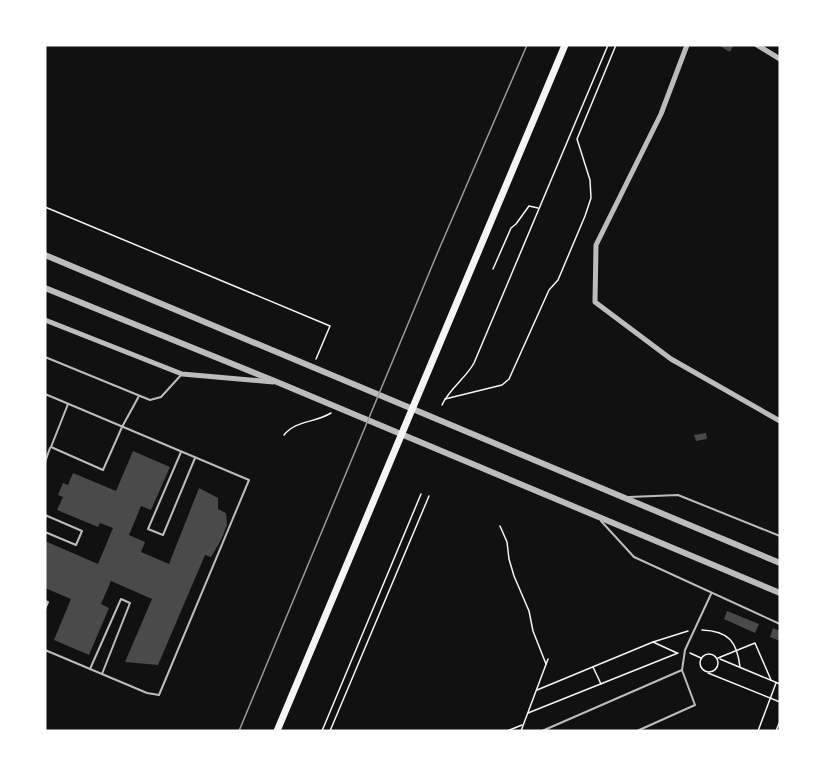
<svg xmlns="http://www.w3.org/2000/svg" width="825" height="776" font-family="Commissioner,sans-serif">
<rect width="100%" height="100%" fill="#111"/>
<g fill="#4a4a4a">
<path d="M718,45H734L730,52Z"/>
<path d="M706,433L707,439L696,441L694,435Z"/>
<path d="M133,451L170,467L151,510L141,506L129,535L145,542L141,552L169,564L199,488L218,498V509L226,513L227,525L221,540L211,557L205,555L158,665L125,662L152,599L111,581L101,604L109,608L89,655L54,640L71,599L45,588V541L98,564L113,528L100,523L98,527L57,510L63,497L58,495L63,483L68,485L73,473L116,491Z"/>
<path d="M727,611L759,624L755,633L724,619Z"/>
<path d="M773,628L780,631V641L770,637Z"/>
</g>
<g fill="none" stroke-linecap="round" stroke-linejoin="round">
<g stroke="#f5f5f5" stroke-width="1.5">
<path d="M45,207L330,326L316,359"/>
<path d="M493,269L511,228L516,224L529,206L538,208"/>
<path d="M445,399L502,385L509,379L549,290L558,280L585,216L591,198L590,180L577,139L616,45"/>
<path d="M442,405C449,389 466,378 474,363L608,45"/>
<path d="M284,435C296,420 315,423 331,413"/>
<path d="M500,526L507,542L509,559L514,576L529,611L533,631L546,664"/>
<path d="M702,630C729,631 737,642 740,667"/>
<path d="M653,642L688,631"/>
<path d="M690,653L701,658"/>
<circle cx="709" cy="663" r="9"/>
<path d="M718,658L755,643L771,680"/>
<path d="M720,659L780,684"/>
<path d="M593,667L601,684"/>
<path d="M708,673L780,702"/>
<path d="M537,690L653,642L677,653"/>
<path d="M528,713L678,653"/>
<path d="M322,731L421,494"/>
<path d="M330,731L429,496"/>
<path d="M507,731L522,725"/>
<path d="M521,731L548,659"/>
<path d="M758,731L776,683"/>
<path d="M776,731L780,721"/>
</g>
<g stroke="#bcbcbc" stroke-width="2">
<path d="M45,357L150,400L161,397L182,374"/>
<path d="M45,394L249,480L159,695L147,693L45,650"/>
<path d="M68,404L51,447L103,470L122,427L139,396"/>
<path d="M181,452L148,529L163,535L195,458"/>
<path d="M45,462L50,448"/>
<path d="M629,497L678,495L780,536"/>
<path d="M45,515L82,531L76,545L45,532"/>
<path d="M601,521L634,557L780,624"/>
<path d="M45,601L48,602L45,609"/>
<path d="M90,669L121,599L130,603L102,674"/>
<path d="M542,731L682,670"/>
<path d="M637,731L695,705L682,670L685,650L711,594"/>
</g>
<g stroke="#bcbcbc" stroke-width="5">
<path d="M687,45L661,114L596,245L595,302L671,359L780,421"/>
<path d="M757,45L780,59"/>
<path d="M45,320L182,374L273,382"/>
</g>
<g stroke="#bcbcbc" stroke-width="6">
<path d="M45,255L780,563"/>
<path d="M45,288L277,382L780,593"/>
</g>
<path stroke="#f5f5f5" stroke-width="7" d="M277,731L565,45"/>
<path stroke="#9a9a9a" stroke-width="1.5" d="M239,731L437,254L527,45"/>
</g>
<rect width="825" height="776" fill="none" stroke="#ffffff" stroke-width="93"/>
</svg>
